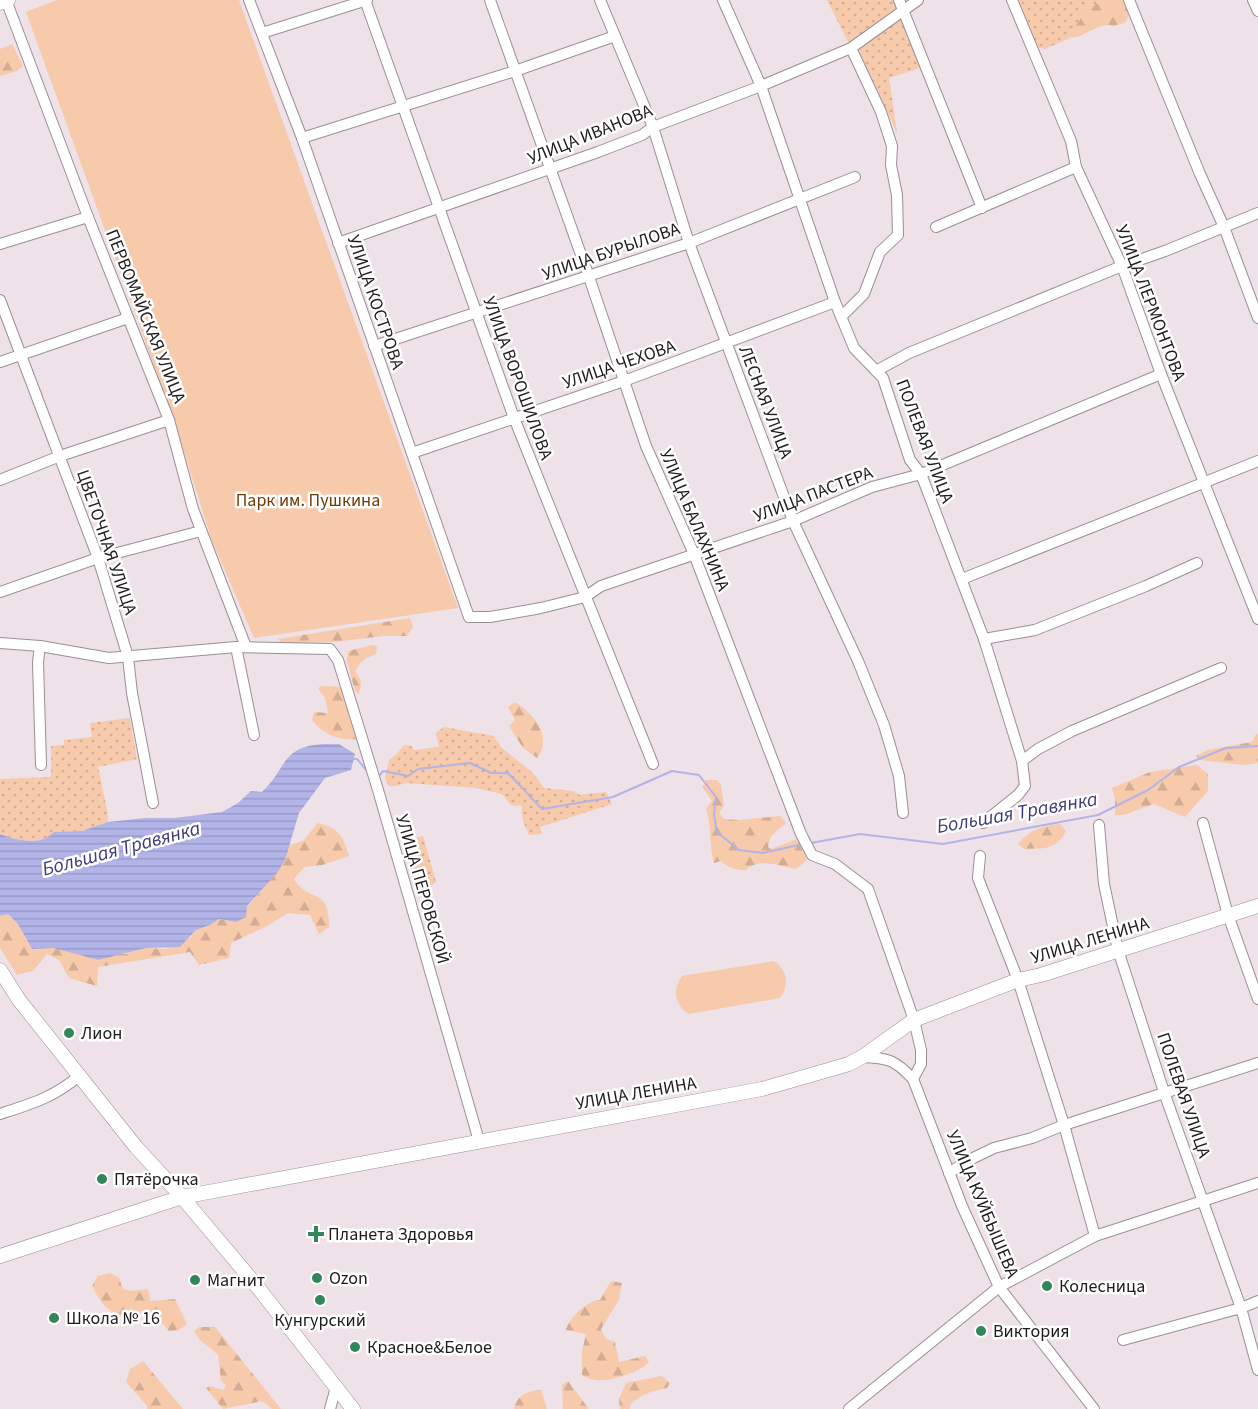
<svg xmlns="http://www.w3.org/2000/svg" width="1258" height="1409" font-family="'Source Sans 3',sans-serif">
<defs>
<pattern id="grass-dots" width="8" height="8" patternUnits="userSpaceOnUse" patternTransform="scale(1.5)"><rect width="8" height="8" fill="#f6caab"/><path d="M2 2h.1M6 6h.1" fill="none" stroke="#d3ad93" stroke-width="1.8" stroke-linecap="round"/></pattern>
<pattern id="forest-firs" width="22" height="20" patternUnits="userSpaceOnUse" patternTransform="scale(1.5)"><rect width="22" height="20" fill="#f6caab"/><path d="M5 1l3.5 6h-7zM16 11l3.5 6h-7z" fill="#d3ad93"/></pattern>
<pattern id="water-rules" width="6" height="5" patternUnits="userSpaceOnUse" patternTransform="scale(1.5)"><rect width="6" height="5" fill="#b2b4e8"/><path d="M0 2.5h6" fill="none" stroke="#999ac7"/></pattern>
</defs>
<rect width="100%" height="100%" fill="#eee1e7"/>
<g fill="url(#grass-dots)">
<path d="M827,0H895L898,9L850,46Z"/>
<path d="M1016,0H1109L1110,2L1085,6L1080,20L1067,37L1070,38L1045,49L1036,47Z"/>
<path d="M902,18L923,67L889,78L897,133L858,48Z"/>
<path d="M130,718L137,759L98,767L108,815V822L82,831L54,832C40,847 17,840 0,834V779L51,777V746L64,745V740L92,737L90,723Z"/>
<path d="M444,727L494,736L502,748L533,773L544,788L573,791L580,795L606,792L612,804L540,827L542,834L529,835L523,821L521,805L512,806L502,794L476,788L406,783L396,786H389L385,778L389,760L396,755L404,745H410L415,750L439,747L436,733Z"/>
<path d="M423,836L436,882L426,889L419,890C411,875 407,855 413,839Z"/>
</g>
<g fill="url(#forest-firs)">
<path d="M1109,0H1124L1129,12L1126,22L1114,26C1098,20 1083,41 1067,37L1080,20L1085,6L1109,2Z"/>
<path d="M12,44L23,66L17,71L0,76V49Z"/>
<path d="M410,618L413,627L407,636H383L334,642L281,643L278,639Z"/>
<path d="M373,645L377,646L376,654C365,658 360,661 355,672C362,679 362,684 359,694L355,691L347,661L348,651Z"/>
<path d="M322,686L343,687L357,739C339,741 322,734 312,720L314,712L328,713L325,698L318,688Z"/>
<path d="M515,702C533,713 554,737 537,758L523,748L509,726L515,720L508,707Z"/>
<path d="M1256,734H1258V763L1243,765L1201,760L1196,756L1207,750L1252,742Z"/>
<path d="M1197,765L1208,774V791L1185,817L1154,804L1123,815H1115V798L1112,788L1150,772Z"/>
<path d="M706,780H717L721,785L724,806L719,813L724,819L738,820L780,816L786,823L771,836L768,847L771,849L797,839L807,860L796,869C781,866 758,857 746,870C735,870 729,868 721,861L714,863C709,845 712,827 706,809L712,801L703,787Z"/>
<path d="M318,823C339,828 343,836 349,856L322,865L304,867L294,879C309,904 330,886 329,927L319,934L310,915L288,913L269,925L231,943L229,958L199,965L190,952L98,967L97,986L69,978L59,960L47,954L33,971L17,975L0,948V916L8,914L18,924L32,949L54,948L125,954L146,948L165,949L190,938L196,930L210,925L219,919L236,922C255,894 278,877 290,845L303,841Z"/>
<path d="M1060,824L1066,831C1056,851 1043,848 1024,849L1018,844C1028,830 1043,826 1060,824Z"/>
<path d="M110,1273L119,1278L123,1289L131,1291L147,1289L149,1292L150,1301L175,1299L187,1324L179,1330L169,1331L151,1311C117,1320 108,1316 92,1286L98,1276Z"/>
<path d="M611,1281L622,1283L619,1300L601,1329L606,1339L615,1342L619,1362L645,1356L649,1362C639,1373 610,1382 595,1380C591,1380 586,1377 582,1375V1351L586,1334L566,1330C569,1318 588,1300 600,1300Z"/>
<path d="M199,1327H215L281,1409H272L262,1401L223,1409L206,1388L211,1386L223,1390L226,1385L221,1381L218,1355L199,1339L194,1331Z"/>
<path d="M143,1361L183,1409H147V1406L126,1382L130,1369Z"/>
<path d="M662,1376L670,1383L667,1388C653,1391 640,1394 630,1405V1409H620L619,1399L626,1383Z"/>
<path d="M568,1381L589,1409H563L562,1385Z"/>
<path d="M541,1390L547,1409H514C517,1395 527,1391 541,1390Z"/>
</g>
<g fill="#f6caab">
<path d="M57,0H239L458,608L254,638L211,538L177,429L26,12Z"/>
<path d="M774,961C787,970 790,984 780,998L689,1014C674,1004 672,990 682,976Z"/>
</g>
<path fill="url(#water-rules)" d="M323,744H339L355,754L351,770L325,778L299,813L285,860L277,873L247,906L246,917L236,922L219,919L210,925L196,930L180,947L146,948L98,960L54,948L32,949L18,924L8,914L0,916V834C17,840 40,847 54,832L82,831L108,822L145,818H175L222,812L238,803L251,791L262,792C288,767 281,747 323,744Z"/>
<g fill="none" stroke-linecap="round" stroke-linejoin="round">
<g stroke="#b2b4e8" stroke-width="2">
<path d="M352,759H357L368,772"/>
<path d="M380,775L383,771L408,776L418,769L470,763L491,773H508L542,809L613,797L672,771L699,775L716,797L714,815L717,832L739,850L763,853L803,844"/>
<path d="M811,843L860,834L943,844L1098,815L1148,790L1179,767L1226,748L1258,746"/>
</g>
<defs>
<g id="minor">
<path d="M6,0L88,217L169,420L193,509L246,647"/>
<path d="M249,0L302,138L469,617H490L541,608L585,597L601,586L793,521L872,487L921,474L1161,374"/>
<path d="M365,0L514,418L653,764"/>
<path d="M490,0L589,277L646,446L694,554L801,834L812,855L835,864L868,889L914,1020L921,1050V1064L913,1079"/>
<path d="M600,0L653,127L689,243L793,521L858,661L884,725L899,776L903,813"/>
<path d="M723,0L761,86L835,302L854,348L883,378L910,460L921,474L984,639L1022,761L1025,786L1018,795L983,823"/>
<path d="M899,0L982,208"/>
<path d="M1012,0L1071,141L1076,167L1122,266L1161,374L1258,619"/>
<path d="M1129,0L1200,174L1224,227L1258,318"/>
<path d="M1253,0L1258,11"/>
<path d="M262,33L367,0"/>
<path d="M302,138L515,71L615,36"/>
<path d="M936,227L1076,167"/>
<path d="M338,243L598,152L642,135L653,127L761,86L851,48L918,0"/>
<path d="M0,244L88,217"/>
<path d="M0,300L98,558L128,657L132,693L153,803"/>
<path d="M841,317L864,294L880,252L898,235L897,195L891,165L892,146L881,112L851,48"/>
<path d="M374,346L689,243L855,177"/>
<path d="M0,362L128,318"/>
<path d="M876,371L909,353L1122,266L1165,251L1258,213"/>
<path d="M412,453L624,381L835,302"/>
<path d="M0,480L60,456L169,420"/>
<path d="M962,579L1258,461"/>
<path d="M0,592L98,558L201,531"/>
<path d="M984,639L1035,630L1146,586L1197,563"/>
<path d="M0,643L40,646L109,658L236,647L330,649L338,660L378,790L479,1141"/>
<path d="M40,646L38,662L41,765"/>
<path d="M236,647L254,735"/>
<path d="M1022,761L1038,749L1072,731L1221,668"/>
<path d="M1203,823L1228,915L1258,999"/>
<path d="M1099,825L1104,884L1118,950L1165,1095L1241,1308L1258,1370"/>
<path d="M980,856L978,878L1018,980L1064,1125L1095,1236"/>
<path d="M862,1057C889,1058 895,1060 913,1079L962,1206L999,1287L1094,1409"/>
<path d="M0,1114C31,1104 55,1097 80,1075"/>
<path d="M949,1173L967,1161L994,1148L1032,1138L1064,1125L1258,1063"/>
<path d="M1123,1340L1241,1308L1258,1301"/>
<path d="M330,1409L336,1387"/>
<path d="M849,1409L999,1287L1095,1236L1258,1183"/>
</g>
<g id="tertiary">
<path d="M0,3L8,0"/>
<path d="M0,970L19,1000L136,1147L182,1197L256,1285L353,1409"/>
<path d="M0,1256L182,1197L762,1089L849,1064L862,1057L914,1020L1018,980L1041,975L1258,906"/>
</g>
</defs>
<use href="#minor" stroke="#9b8f94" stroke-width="12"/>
<use href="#tertiary" stroke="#9b8f94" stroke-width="15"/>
<use href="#minor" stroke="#fff" stroke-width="10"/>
<use href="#tertiary" stroke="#fff" stroke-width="14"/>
</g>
<g fill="#32875a" stroke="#fff" stroke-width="2">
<circle cx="69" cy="1033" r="6"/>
<circle cx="102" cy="1179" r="6"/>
<path d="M313 1225h6v6h6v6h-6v6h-6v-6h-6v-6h6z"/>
<circle cx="317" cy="1278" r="6"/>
<circle cx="195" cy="1280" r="6"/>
<circle cx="1047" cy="1286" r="6"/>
<circle cx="320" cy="1300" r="6"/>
<circle cx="54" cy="1318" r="6"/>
<circle cx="981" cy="1331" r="6"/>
<circle cx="355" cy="1347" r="6"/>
</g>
<g text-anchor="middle" stroke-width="5" stroke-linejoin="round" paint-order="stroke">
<g font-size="18" fill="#201b1d" stroke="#fff">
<text transform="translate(590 134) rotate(-22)" y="6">УЛИЦА ИВАНОВА</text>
<text transform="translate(611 251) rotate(-19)" y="6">УЛИЦА БУРЫЛОВА</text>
<text transform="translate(376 302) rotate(71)" y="6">УЛИЦА КОСТРОВА</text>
<text transform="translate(1151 303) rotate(69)" y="6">УЛИЦА ЛЕРМОНТОВА</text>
<text transform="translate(146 316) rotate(68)" y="6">ПЕРВОМАЙСКАЯ УЛИЦА</text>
<text transform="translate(619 364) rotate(-19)" y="6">УЛИЦА ЧЕХОВА</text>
<text transform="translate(518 378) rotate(70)" y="6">УЛИЦА ВОРОШИЛОВА</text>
<text transform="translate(766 402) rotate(69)" y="6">ЛЕСНАЯ УЛИЦА</text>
<text transform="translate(925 441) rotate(69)" y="6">ПОЛЕВАЯ УЛИЦА</text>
<text transform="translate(813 494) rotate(-21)" y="6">УЛИЦА ПАСТЕРА</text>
<text transform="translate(695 520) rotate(67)" y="6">УЛИЦА БАЛАХНИНА</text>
<text transform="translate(107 542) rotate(71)" y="6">ЦВЕТОЧНАЯ УЛИЦА</text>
<text transform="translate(423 889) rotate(74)" y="6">УЛИЦА ПЕРОВСКОЙ</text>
<text transform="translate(1090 940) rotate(-17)" y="6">УЛИЦА ЛЕНИНА</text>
<text transform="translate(636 1093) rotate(-10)" y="6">УЛИЦА ЛЕНИНА</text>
<text transform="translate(1184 1095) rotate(71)" y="6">ПОЛЕВАЯ УЛИЦА</text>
<text transform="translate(983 1204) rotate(67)" y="6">УЛИЦА КУЙБЫШЕВА</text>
</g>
<g font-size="18" fill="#753a00" stroke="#fff">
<text x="308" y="506">Парк им. Пушкина</text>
</g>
<g font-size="18" fill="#201b1d" stroke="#fff" text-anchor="start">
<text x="81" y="1039">Лион</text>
<text x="114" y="1185">Пятёрочка</text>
<text x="328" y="1240">Планета Здоровья</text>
<text x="329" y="1284">Ozon</text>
<text x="207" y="1286">Магнит</text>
<text x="1059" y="1292">Колесница</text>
<text x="66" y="1324">Школа № 16</text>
<text x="320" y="1326" text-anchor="middle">Кунгурский</text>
<text x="993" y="1337">Виктория</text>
<text x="367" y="1353">Красное&amp;Белое</text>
</g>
<g font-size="20" font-style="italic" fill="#3e3b7a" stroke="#fff">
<text transform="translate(1017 812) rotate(-10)" y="7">Большая Травянка</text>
<text transform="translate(121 848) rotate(-15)" y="7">Большая Травянка</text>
</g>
</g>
</svg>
